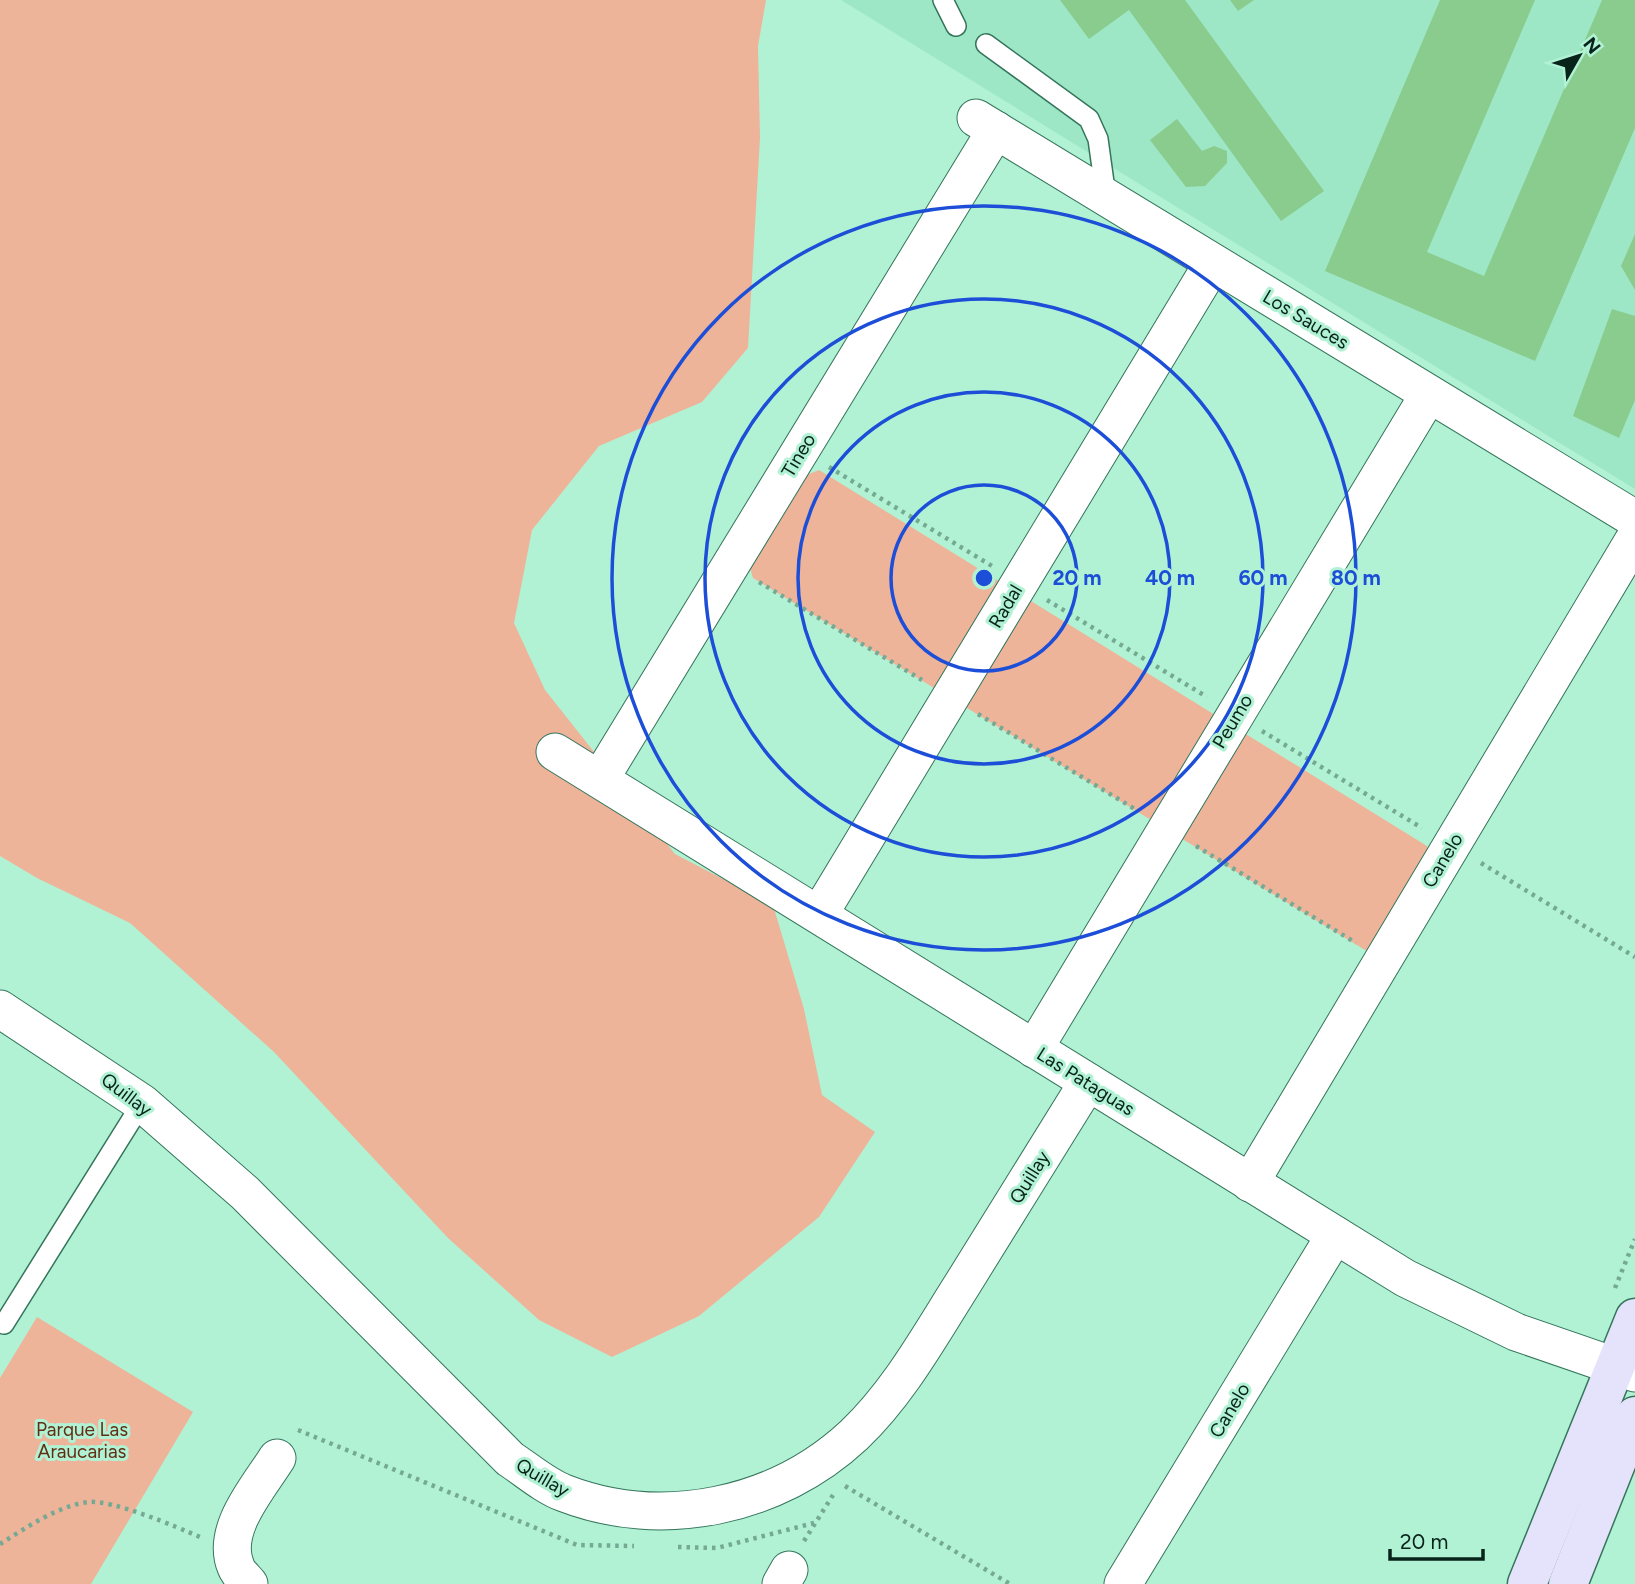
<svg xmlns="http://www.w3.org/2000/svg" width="1635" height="1584" font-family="Figtree,sans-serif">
<rect width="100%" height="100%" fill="#b1f2d5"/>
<path fill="#9de7c7" d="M841,0H1635V489L1558,442Z"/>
<g fill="#eeb499">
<path d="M0,0H766L758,46L760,138L748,348L702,402L599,446L532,530L514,623L545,690L675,854L773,905L804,1009L822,1095L875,1132L819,1217L699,1316L612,1357L539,1320L448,1238L274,1052L130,923L37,878L0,856Z"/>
<path d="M819,470L1427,846L1430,860L1370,953L753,578L750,568L804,476Z"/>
<path d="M37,1317L193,1412L91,1584H0V1378Z"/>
</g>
<g fill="#89cc8d">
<path d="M1060,0H1185L1324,191L1281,221L1129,10L1089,39Z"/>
<path d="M1230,0H1254L1238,11Z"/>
<path d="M1440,0H1535L1427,252L1484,276L1602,0H1635V128L1535,361L1325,271Z"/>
<path d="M1177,119L1202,151L1214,146L1227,151V163L1205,186L1186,187L1150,140Z"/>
<path d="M1635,234V290L1621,266Z"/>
<path d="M1612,309L1635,316V400L1619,438L1573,416Z"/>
</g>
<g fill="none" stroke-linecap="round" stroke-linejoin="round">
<defs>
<g id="service">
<path d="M943,0L956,26"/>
<path d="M986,44L1089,119L1098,139L1106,197"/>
<path d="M4,1324L142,1103"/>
</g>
<g id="minor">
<path d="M976,118L1635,519"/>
<path d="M555,752L1405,1278L1516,1332L1635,1373"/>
<path d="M600,779L996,130"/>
<path d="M820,913L1213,263"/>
<path d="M0,1009L142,1103L245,1193L510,1459C527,1470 545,1486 564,1493C662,1531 777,1507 854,1435C899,1392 929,1337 962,1285C1004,1217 1046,1150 1088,1082"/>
<path d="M1034,1049L1429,394"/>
<path d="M1250,1183L1635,538"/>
<path d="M249,1584C245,1579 238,1573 236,1567C220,1530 259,1487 277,1458"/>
<path d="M781,1584L789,1570"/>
<path d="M1123,1584L1335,1235"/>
</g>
<g id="secondary">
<path d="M1527,1584L1635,1318"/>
<path d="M1568,1584L1635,1416"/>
</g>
</defs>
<use href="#service" stroke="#35755c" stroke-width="22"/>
<use href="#minor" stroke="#35755c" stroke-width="39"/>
<use href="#secondary" stroke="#35755c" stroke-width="41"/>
<g stroke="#75a993" stroke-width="4.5" stroke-dasharray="3.5 5" stroke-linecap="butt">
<path d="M829,467L992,566"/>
<path d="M759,582L922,680"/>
<path d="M1047,600L1207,697"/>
<path d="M978,714L1138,811"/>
<path d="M1262,731L1422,828"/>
<path d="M1196,846L1356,943"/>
<path d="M1481,863L1635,957"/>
<path d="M1615,1288L1635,1239"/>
<path d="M298,1430L577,1545L634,1546"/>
<path d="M845,1486L1010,1584"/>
<path d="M804,1541L833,1495"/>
<path d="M0,1544C26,1528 57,1506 88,1502C111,1499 177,1527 200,1537"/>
<path d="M678,1547L717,1548L814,1523"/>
</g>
<use href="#service" stroke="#fff" stroke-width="19"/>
<use href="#minor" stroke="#fff" stroke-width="37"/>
<use href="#secondary" stroke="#e4e3fb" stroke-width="38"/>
</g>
<g fill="none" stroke="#1d4ed8" stroke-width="3.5">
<circle cx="984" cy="578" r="93"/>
<circle cx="984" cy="578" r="186"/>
<circle cx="984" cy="578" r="279"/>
<circle cx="984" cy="578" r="372"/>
</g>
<g text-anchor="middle" stroke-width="6" stroke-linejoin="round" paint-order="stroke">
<g font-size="19" fill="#082319" stroke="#b1f2d5">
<text transform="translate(1306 319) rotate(31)" y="7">Los Sauces</text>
<text transform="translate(798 455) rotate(-59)" y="7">Tineo</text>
<text transform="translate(1005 606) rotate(-59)" y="7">Radal</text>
<text transform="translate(1232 721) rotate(-59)" y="7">Peumo</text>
<text transform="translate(1442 860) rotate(-59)" y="7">Canelo</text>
<text transform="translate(1086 1081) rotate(32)" y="7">Las Pataguas</text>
<text transform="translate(127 1094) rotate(37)" y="7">Quillay</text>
<text transform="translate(1029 1177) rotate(-58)" y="7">Quillay</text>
<text transform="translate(1229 1410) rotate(-59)" y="7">Canelo</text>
<text transform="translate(543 1477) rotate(30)" y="7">Quillay</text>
</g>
<g font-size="19" fill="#622e13" stroke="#b1f2d5">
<text x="82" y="1436">Parque Las<tspan x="82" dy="22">Araucarias</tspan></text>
</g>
</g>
<circle cx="984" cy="578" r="10" fill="#1d4ed8" stroke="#b1f2d5" stroke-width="3.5"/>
<g font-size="21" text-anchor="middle" font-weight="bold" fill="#1d4ed8" stroke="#b1f2d5" stroke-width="6" stroke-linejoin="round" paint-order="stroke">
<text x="1077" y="585">20 m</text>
<text x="1170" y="585">40 m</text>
<text x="1263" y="585">60 m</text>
<text x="1356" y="585">80 m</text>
</g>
<g transform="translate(1579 56) rotate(51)" stroke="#b1f2d5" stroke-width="5" paint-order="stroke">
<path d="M0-5L12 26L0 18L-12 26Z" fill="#082319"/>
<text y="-10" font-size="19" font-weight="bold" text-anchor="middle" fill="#082319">N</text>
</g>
<path d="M1390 1549v10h93v-10" fill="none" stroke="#082319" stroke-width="3.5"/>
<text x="1400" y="1549" font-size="21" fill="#082319" stroke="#b1f2d5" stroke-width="5" paint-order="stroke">20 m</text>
</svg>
